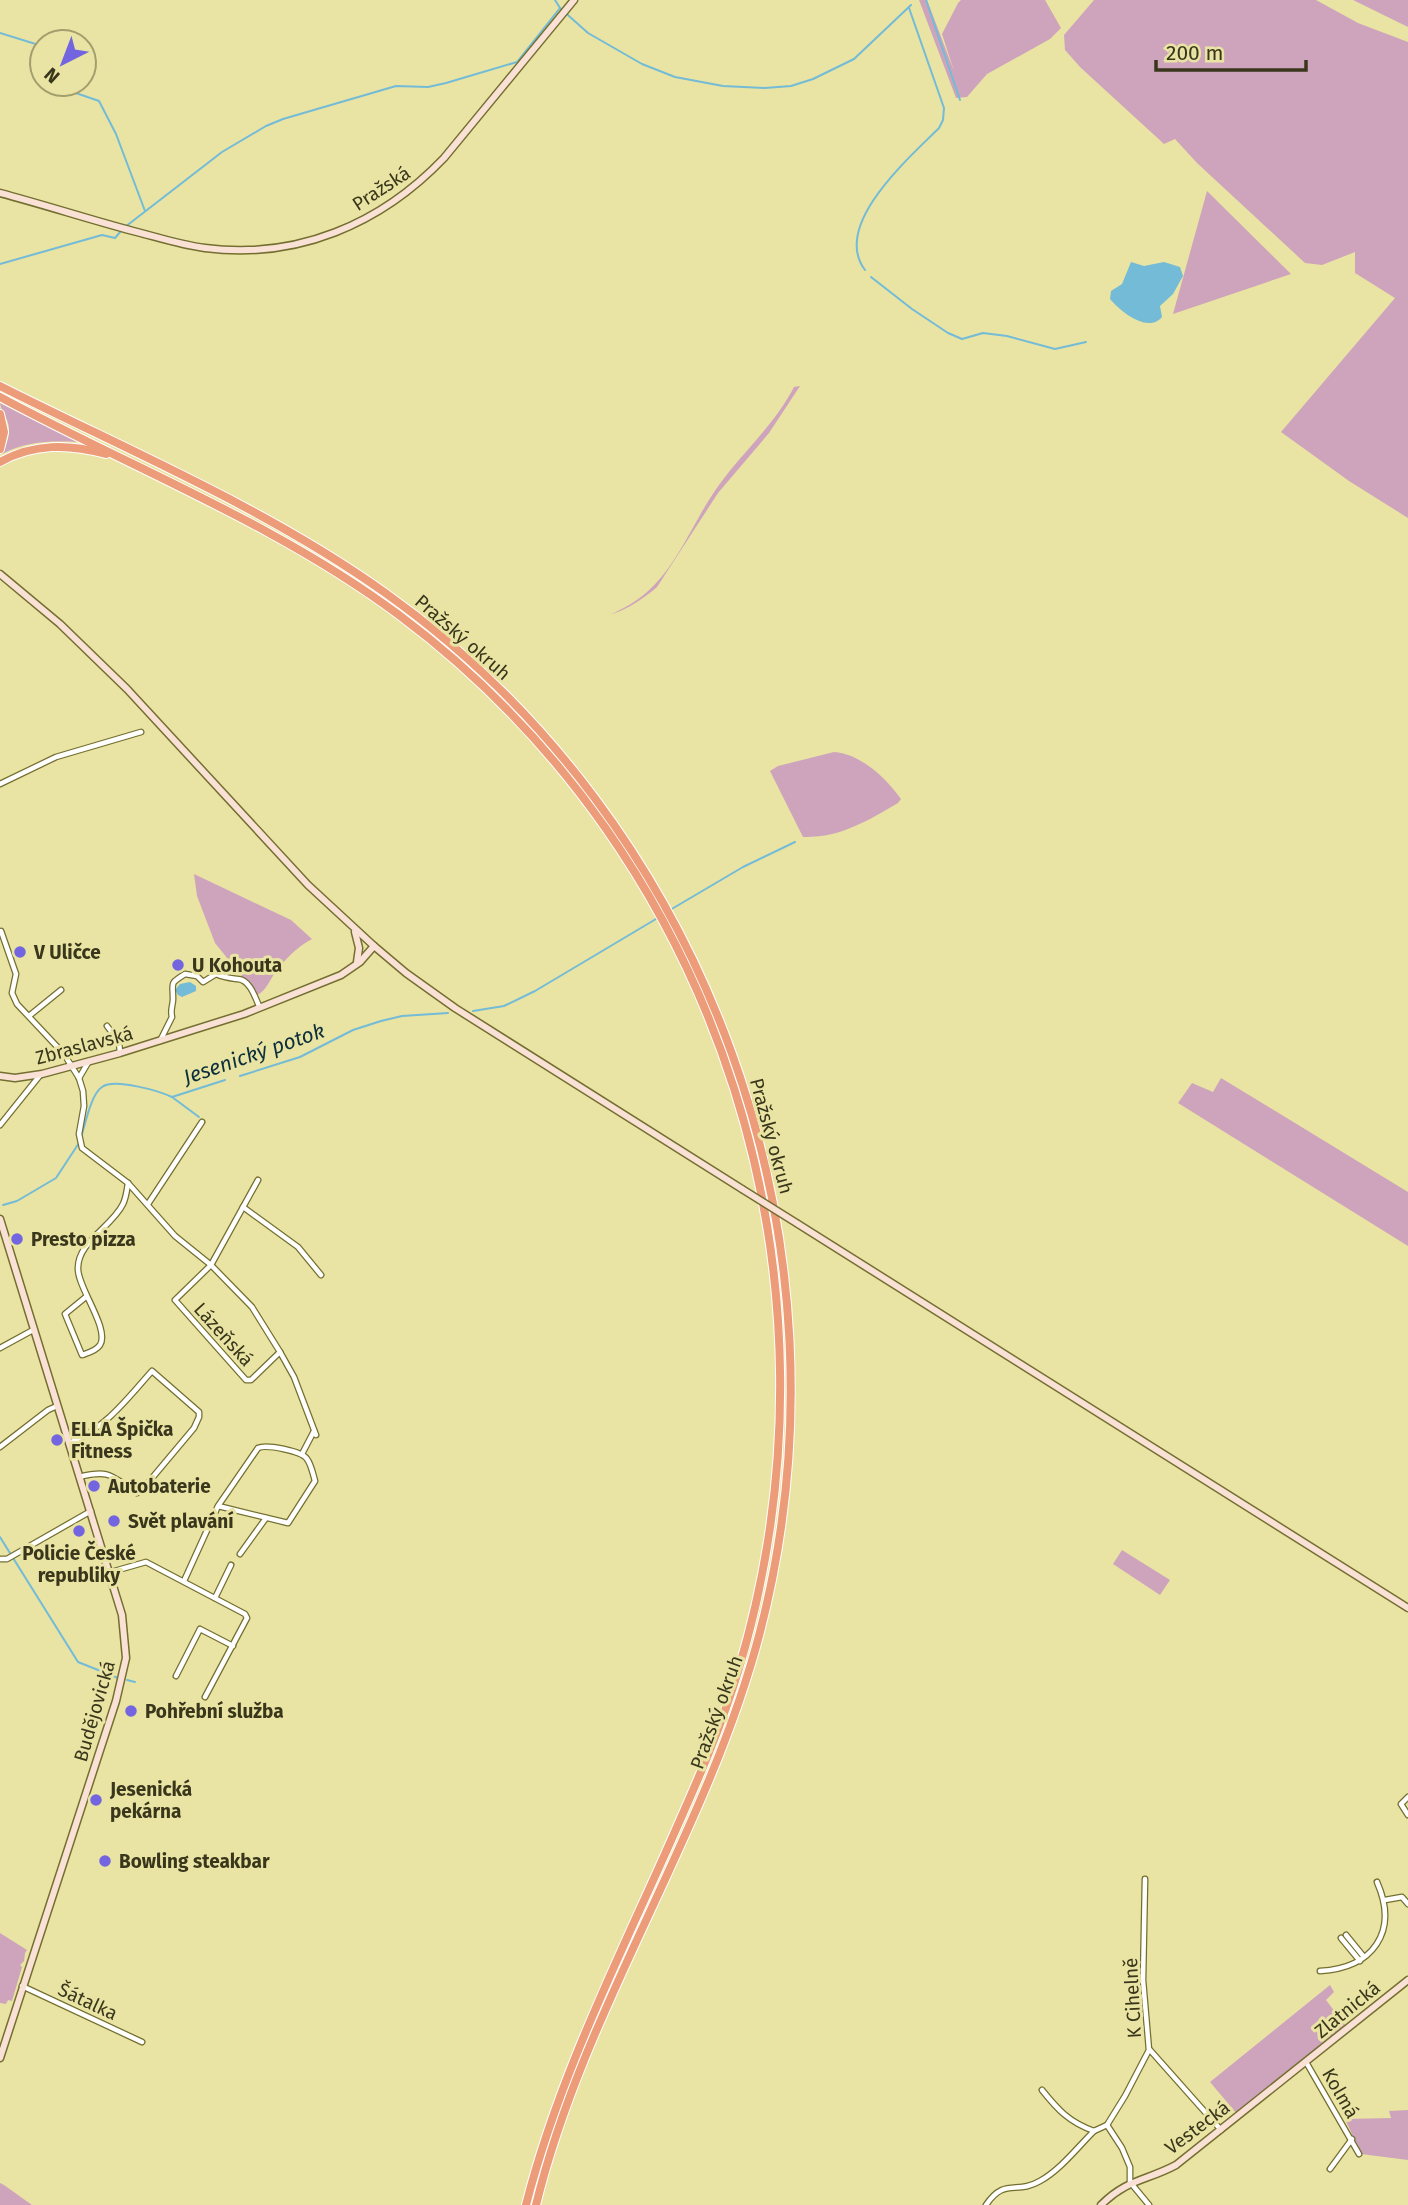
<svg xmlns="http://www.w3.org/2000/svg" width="1408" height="2205" font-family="'Fira Sans',sans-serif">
<rect width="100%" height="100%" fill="#e9e4a3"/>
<g fill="#cea4bc">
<path d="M919,0H927L954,71L942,34L958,3L961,0H1045L1061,28L1050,39L987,74L967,97L956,98Z"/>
<path d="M1094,0H1316L1358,23L1408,42V518L1349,481L1281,432L1395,298L1355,273V252L1322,265L1305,263L1197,163L1175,139L1164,144L1080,67L1065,50L1064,35Z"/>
<path d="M1353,0H1408V27Z"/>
<path d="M1207,191L1291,274L1173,314Z"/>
<path d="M800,386L769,433L718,493L657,587C643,599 628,609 610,615C624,608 636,602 647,592C679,564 694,519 719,485C743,452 775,424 794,387Z"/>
<path d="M0,403L78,442C50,441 27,441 2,454C7,443 12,433 7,420C4,414 1,410 0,403Z"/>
<path d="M834,752C861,754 886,778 901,799L898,803C867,821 840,838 803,837L770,771L778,766Z"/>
<path d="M194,874L291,920L312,939C298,946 284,960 275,973C269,981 266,991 257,995L215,943L197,896Z"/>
<path d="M1221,1078L1408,1192V1246L1178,1103L1192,1083L1213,1092Z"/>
<path d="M1122,1550L1170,1580L1160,1595L1113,1564Z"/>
<path d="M0,1933L27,1950L25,1953L24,1961L20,1965L22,1967L12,2001L8,2000L6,2004L0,2003Z"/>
<path d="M1330,1985L1334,1992L1326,2000L1345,2025L1237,2114L1210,2082Z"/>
<path d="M1408,2110V2160L1361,2154L1345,2119L1391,2118L1389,2111Z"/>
<path d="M0,2183L4,2185L32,2205H0Z"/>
</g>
<g fill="#73bbd7">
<path d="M1131,262L1144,266L1164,262L1180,267L1183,276L1173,294L1160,306L1162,317C1148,334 1120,311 1110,299L1111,291L1122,284Z"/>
<path d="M190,982L196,986V991L182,997L178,995L175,990L180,984Z"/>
</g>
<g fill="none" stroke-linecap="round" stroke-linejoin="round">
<g stroke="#73bbd7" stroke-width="2">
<path d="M555,0L560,8"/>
<path d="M926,0L960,100"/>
<path d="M0,33L42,46"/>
<path d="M69,84L73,92L99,101L116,134L145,211"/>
<path d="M125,227L222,152L266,126L283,119L396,86L428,87L446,83L517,62L560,8L588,33L642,64L675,77L723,86L765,88L791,86L813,79L854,59L911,5"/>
<path d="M0,264L102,235L115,238L121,231"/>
<path d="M865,270C831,225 910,157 939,128L943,120L944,108L909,8"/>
<path d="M871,277L912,309L948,333L962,339L983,333L1007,336L1055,349L1086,342"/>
<path d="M670,910L743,867L795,842"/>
<path d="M473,1011L504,1006L535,991L656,919"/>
<path d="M240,1076L300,1057L353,1030L381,1021L402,1016L448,1013"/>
<path d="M172,1097L199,1117"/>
<path d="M81,1138C85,1125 91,1094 102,1087C115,1078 159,1091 172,1097L225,1080"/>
<path d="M3,1205L17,1201L56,1178L79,1143"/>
<path d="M0,1537L78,1662L118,1678"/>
<path d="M127,1680L135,1682"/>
</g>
<defs>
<g id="street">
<path d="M0,784L56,757L141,732"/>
<path d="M1,931L16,974L12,993L17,1004L64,1054L79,1078L83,1091L84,1106L79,1134L82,1148L128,1183L175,1236L211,1265L252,1307L280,1352L294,1377L316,1435"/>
<path d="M29,1016L61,990"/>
<path d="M107,1026L119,1042L120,1053"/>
<path d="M160,1041L172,1017C170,1009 173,1006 173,999C173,982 169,984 185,974L197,976L203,982L216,974C225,978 229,978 238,979C250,980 255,997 259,1006"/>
<path d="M79,1078L89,1061"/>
<path d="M0,1125L41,1074"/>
<path d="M258,1180L211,1265L175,1300L246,1380H251L280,1352"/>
<path d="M148,1204L202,1122"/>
<path d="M243,1207L298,1247L321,1275"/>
<path d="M87,1296L65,1314L82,1355C88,1353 96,1351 100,1345C110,1329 78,1288 78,1269C77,1242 112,1227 123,1204C126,1198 127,1190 128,1183"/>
<path d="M0,1348L33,1330"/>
<path d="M69,1443C106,1428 126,1400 152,1371L199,1412V1417L194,1428L142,1490L137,1493C111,1476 111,1469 79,1477"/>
<path d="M0,1447L48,1410L57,1406"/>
<path d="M302,1454L314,1431"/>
<path d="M240,1554L266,1518"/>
<path d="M0,1559H7L91,1511"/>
<path d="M111,1572L146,1562L245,1614L247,1618L205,1697"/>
<path d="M184,1581L218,1506L258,1448C266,1444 302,1451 307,1459C311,1464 313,1474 315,1481L288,1523L218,1506"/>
<path d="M215,1598L231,1565"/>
<path d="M176,1676L200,1629L233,1646"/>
<path d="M1408,1797L1401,1804L1408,1815"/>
<path d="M1385,1900L1402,1897L1408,1904"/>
<path d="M1346,1935L1364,1957"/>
<path d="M1341,1938L1360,1961"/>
<path d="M1320,1971C1373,1968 1399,1932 1377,1882"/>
<path d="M22,1986L142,2042"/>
<path d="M1150,2050L1221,2130"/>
<path d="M1306,2062L1359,2154"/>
<path d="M1042,2090C1058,2110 1069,2122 1094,2131L1107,2125"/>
<path d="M1107,2125L1125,2096L1149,2050L1143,1980L1145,1879"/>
<path d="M1107,2125L1122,2148L1130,2167V2182L1149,2205"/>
<path d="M1330,2169L1352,2139"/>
<path d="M986,2205C1005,2177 1016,2195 1040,2181C1060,2170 1077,2148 1094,2131"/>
</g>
<g id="secondary">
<path d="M0,193C45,205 88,219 133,231C157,237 181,245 205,248C297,260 381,224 444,158L574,0"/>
<path d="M0,574L60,624L127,689L308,885L374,946L406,973L455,1008L742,1189"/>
<path d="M355,932L359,948L357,962"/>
<path d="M0,1076L15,1078L42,1074L120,1053L244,1014L341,975L360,962L374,946"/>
<path d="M0,1219L122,1615L126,1658L116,1701L0,2058"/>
<path d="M798,1224L1408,1608"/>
<path d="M1101,2205C1127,2179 1146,2181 1176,2165L1408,1980"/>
</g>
<g id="highway">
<path d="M0,386C129,451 266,508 384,592C711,824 860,1246 760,1632C708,1832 585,2005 536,2205"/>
<path d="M0,397C134,469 277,524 399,615C724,858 854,1283 739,1668C720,1732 692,1793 665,1854C614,1968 557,2083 526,2205"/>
<path d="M0,414L4,432L0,449"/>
<path d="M0,462C34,443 69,444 106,454"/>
</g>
</defs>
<use href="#street" stroke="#746f30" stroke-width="7"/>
<use href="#secondary" stroke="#746f30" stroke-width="9"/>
<use href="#highway" stroke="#fff" stroke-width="10"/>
<use href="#street" stroke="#fff" stroke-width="4.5"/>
<use href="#secondary" stroke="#f9e1d6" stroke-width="6"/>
<use href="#highway" stroke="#ec9c78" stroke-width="8"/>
<defs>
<path id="secondary-bridge" d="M742,1189L798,1224"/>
</defs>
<use href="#secondary-bridge" stroke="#746f30" stroke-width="9" stroke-linecap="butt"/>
<use href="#secondary-bridge" stroke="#f9e1d6" stroke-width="6"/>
</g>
<g fill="#7265df" stroke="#e9e4a3" stroke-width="2.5">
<circle cx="20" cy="952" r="7"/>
<circle cx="178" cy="965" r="7"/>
<circle cx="17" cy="1239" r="7"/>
<circle cx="57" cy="1440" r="7"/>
<circle cx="94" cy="1486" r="7"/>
<circle cx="114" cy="1521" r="7"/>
<circle cx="79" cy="1531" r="7"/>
<circle cx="131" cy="1711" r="7"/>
<circle cx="96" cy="1800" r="7"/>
<circle cx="105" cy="1861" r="7"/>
</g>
<g text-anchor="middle" stroke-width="6" stroke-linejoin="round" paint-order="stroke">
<g font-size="19" fill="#39361c" stroke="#e9e4a3">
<text transform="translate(381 188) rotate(-33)" y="7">Pražská</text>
<text transform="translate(463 637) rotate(41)" y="7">Pražský okruh</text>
<text transform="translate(84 1045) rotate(-15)" y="7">Zbraslavská</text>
<text transform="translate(772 1136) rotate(75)" y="7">Pražský okruh</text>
<text transform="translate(224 1334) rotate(48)" y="7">Lázeňská</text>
<text transform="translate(94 1711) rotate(-74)" y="7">Budějovická</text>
<text transform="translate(716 1712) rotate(-70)" y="7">Pražský okruh</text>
<text transform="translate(1132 1998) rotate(-93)" y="7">K Cihelně</text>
<text transform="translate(88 2001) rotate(25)" y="7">Šátalka</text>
<text transform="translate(1347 2009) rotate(-39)" y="7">Zlatnická</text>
<text transform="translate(1341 2093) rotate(60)" y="7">Kolmá</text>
<text transform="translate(1197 2127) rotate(-37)" y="7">Vestecká</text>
</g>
<g font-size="19" font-weight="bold" fill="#39361c" stroke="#e9e4a3" text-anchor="start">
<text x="34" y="959">V Uličce</text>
<text x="192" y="972">U Kohouta</text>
<text x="31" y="1246">Presto pizza</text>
<text x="71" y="1436">ELLA Špička<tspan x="71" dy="22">Fitness</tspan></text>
<text x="108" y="1493">Autobaterie</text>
<text x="128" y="1528">Svět plavání</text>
<text x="79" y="1560" text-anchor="middle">Policie České<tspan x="79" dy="22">republiky</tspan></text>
<text x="145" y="1718">Pohřební služba</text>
<text x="110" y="1796">Jesenická<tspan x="110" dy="22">pekárna</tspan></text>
<text x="119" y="1868">Bowling steakbar</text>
</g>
<g font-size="21" font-style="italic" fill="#0c2f3b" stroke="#e9e4a3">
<text transform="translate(254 1054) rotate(-19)" y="7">Jesenický potok</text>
</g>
</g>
<g transform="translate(63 63) rotate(222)"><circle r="33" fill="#e9e4a3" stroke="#a39e6d" stroke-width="2"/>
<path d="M0-5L12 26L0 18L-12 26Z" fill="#7265df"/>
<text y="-10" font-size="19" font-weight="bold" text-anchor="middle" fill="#39361c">N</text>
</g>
<path d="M1156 60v10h150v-10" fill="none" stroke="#39361c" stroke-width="3.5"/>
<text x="1166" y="60" font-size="21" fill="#39361c" stroke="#e9e4a3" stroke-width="5" paint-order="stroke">200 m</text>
</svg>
